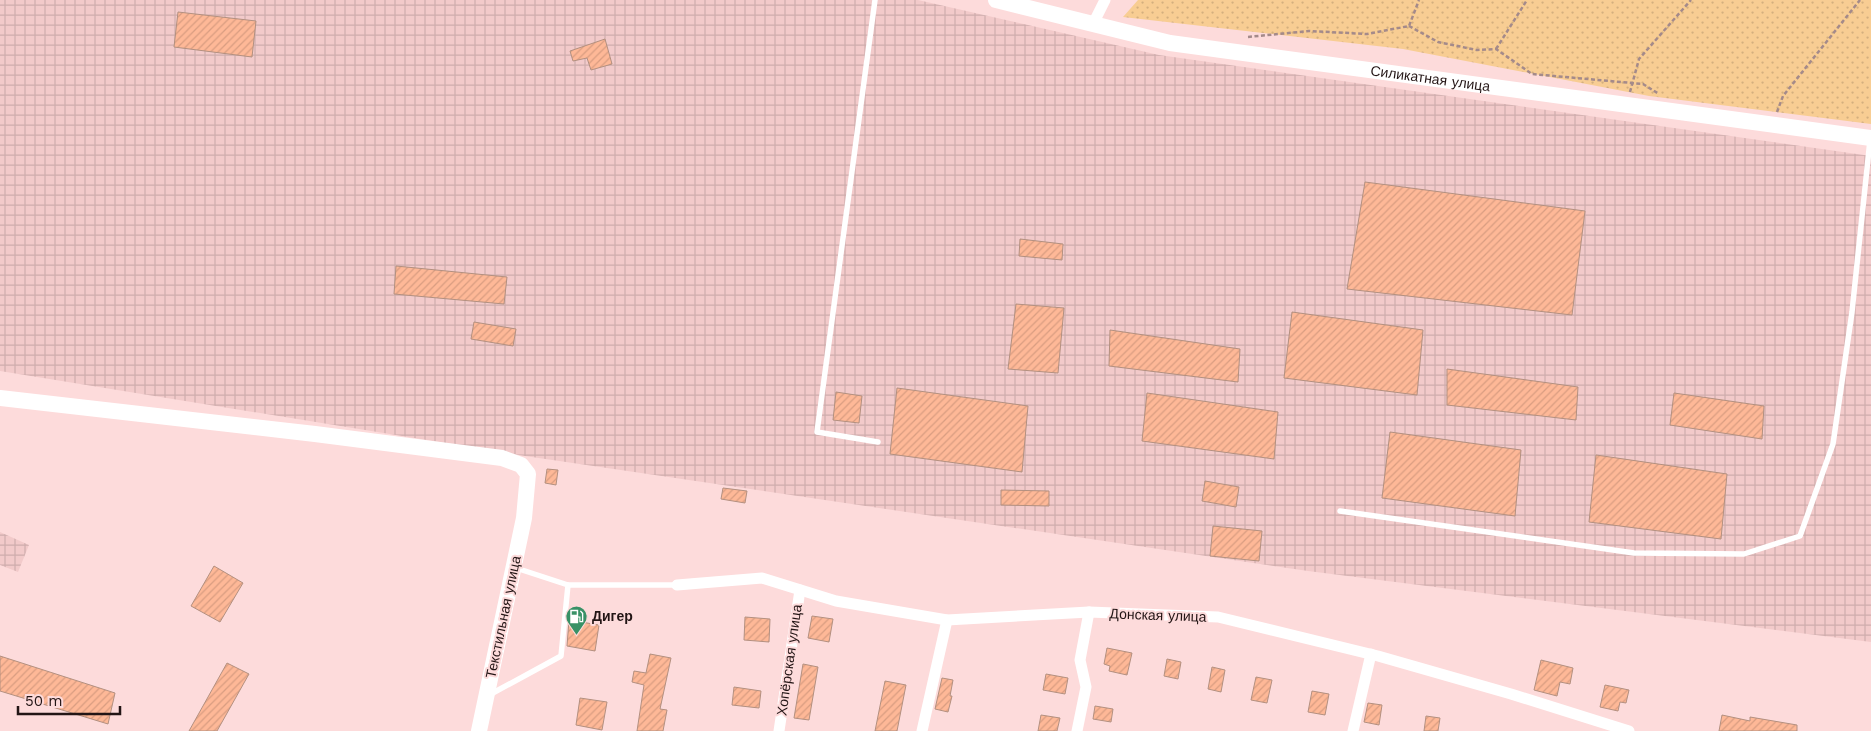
<svg xmlns="http://www.w3.org/2000/svg" width="1871" height="731" font-family="'Work Sans',sans-serif">
<defs>
<pattern id="industrial-grid" width="8" height="8" patternUnits="userSpaceOnUse" patternTransform="scale(1.25)"><rect width="8" height="8" fill="#f2caca"/><path d="M0 4h8M4 0v8" fill="none" stroke="#cfadad"/></pattern>
<pattern id="garden-dots" width="8" height="8" patternUnits="userSpaceOnUse" patternTransform="scale(1.25)"><rect width="8" height="8" fill="#f8cd93"/><path d="M2 2h.1M6 6h.1" fill="none" stroke="#d4af7e" stroke-width="1.8" stroke-linecap="round"/></pattern>
<pattern id="building-hatch" width="6" height="6" patternUnits="userSpaceOnUse" patternTransform="scale(1.25)"><rect width="6" height="6" fill="#feb897"/><path d="M-1 1l2-2M0 6l6-6M5 7l2-2" fill="none" stroke="#d99d81"/></pattern>
</defs>
<rect width="100%" height="100%" fill="#fddbdb"/>
<g fill="url(#industrial-grid)">
<path d="M0,0H918L1159,55L1871,156V642L1308,571L525,456L0,371Z"/>
<path d="M0,532L29,545L18,572L0,565Z"/>
</g>
<path fill="url(#garden-dots)" d="M1138,0H1871V124L1649,96L1403,49L1123,17Z"/>
<g fill="url(#building-hatch)" stroke="#b39080">
<path d="M178,12L256,21L252,57L174,47Z"/>
<path d="M605,39L612,64L591,70L587,58L573,61L570,51Z"/>
<path d="M1365,182L1585,211L1572,315L1347,289Z"/>
<path d="M1020,239L1063,244L1062,260L1019,256Z"/>
<path d="M396,266L507,277L504,304L394,294Z"/>
<path d="M1016,304L1064,308L1058,373L1008,369Z"/>
<path d="M1292,312L1423,330L1417,395L1284,378Z"/>
<path d="M474,322L516,329L513,346L471,339Z"/>
<path d="M1110,330L1240,349L1238,382L1109,366Z"/>
<path d="M1447,369L1578,387L1576,420L1447,405Z"/>
<path d="M897,388L1028,406L1022,472L890,454Z"/>
<path d="M836,392L862,396L859,423L833,420Z"/>
<path d="M1147,393L1278,412L1274,459L1142,441Z"/>
<path d="M1674,393L1764,406L1762,439L1670,425Z"/>
<path d="M1390,432L1521,450L1515,516L1382,498Z"/>
<path d="M1596,455L1727,474L1721,539L1589,522Z"/>
<path d="M547,469L558,470L556,485L545,483Z"/>
<path d="M1205,481L1239,487L1236,507L1202,501Z"/>
<path d="M723,488L747,491L745,503L721,499Z"/>
<path d="M1001,490L1049,491V506L1001,505Z"/>
<path d="M1213,526L1262,531L1259,561L1210,556Z"/>
<path d="M214,566L243,583L220,622L191,606Z"/>
<path d="M812,616L833,619L829,642L808,638Z"/>
<path d="M745,617L770,619L769,642L744,640Z"/>
<path d="M569,620L599,625L595,651L567,646Z"/>
<path d="M1107,648L1132,653L1127,675L1109,671L1110,666L1104,664Z"/>
<path d="M650,654L671,658L660,709L667,710L663,731H637L644,685L632,682L634,671L646,673Z"/>
<path d="M0,656L115,693L108,724L0,691Z"/>
<path d="M1167,659L1181,662L1178,679L1164,676Z"/>
<path d="M1541,660L1573,668L1570,684L1560,682L1557,696L1534,690Z"/>
<path d="M227,663L249,674L217,731H189Z"/>
<path d="M803,664L818,667L809,720L794,718Z"/>
<path d="M1212,667L1225,670L1221,692L1208,689Z"/>
<path d="M1046,674L1068,678L1065,694L1043,690Z"/>
<path d="M1256,677L1272,680L1267,703L1251,700Z"/>
<path d="M942,678L953,680L950,696H952L948,712L935,709Z"/>
<path d="M885,681L906,685L897,731H875Z"/>
<path d="M1605,685L1629,690L1626,703L1620,702L1618,711L1600,707Z"/>
<path d="M734,687L761,691L759,708L732,705Z"/>
<path d="M1312,691L1329,694L1325,715L1308,712Z"/>
<path d="M580,698L607,702L602,730L576,725Z"/>
<path d="M1368,703L1382,705L1379,725L1364,722Z"/>
<path d="M1095,706L1113,709L1111,722L1093,719Z"/>
<path d="M1041,715L1060,718L1057,731H1038Z"/>
<path d="M1722,715L1750,721V717L1797,725V731H1719Z"/>
<path d="M1426,716L1440,718L1438,731H1424Z"/>
</g>
<g fill="none" stroke-linecap="round" stroke-linejoin="round">
<g stroke="#a48a8a" stroke-width="2.5" stroke-dasharray="4 2.5" stroke-linecap="butt">
<path d="M1409,26L1438,42L1477,50L1496,49L1532,74L1643,84L1659,94"/>
<path d="M1248,37L1309,31L1367,34L1409,26L1419,0"/>
<path d="M1496,49L1527,0"/>
<path d="M1630,92L1639,59L1691,0"/>
<path d="M1777,112L1783,96L1860,0"/>
</g>
<g stroke="#fff" stroke-width="5.5">
<path d="M875,0L817,432L878,442"/>
<path d="M1340,511L1634,553L1744,554L1800,536L1833,444L1852,312L1870,140"/>
<path d="M568,585H677"/>
<path d="M491,694L561,656L568,585L516,568"/>
</g>
<g stroke="#fff" stroke-width="11">
<path d="M1093,24L1105,0"/>
<path d="M677,585L762,578L836,601L947,620L1089,612L1218,617L1378,656L1511,694L1629,731"/>
<path d="M779,731L800,590"/>
<path d="M922,731L947,620"/>
<path d="M1077,731L1086,687L1080,660L1089,612"/>
<path d="M1353,731L1371,654"/>
</g>
<g stroke="#fff" stroke-width="16">
<path id="s1" d="M996,0L1170,43L1871,138"/>
<path d="M0,398L315,434L502,458L521,465L528,474L524,518L479,731"/>
</g>
</g>
<defs>
<symbol id="fuel-pin" viewBox="-11 -11 22 30"><path d="M0 17L-7.5 6A9.5 9.5 0 1 1 7.5 6Z" fill="#389166" stroke="#fddbdb"/><path d="M-5.5-6h7V0h2V4h1.3V-2.5L3-4.5l.8-.8L6-3V5H2.5V1h-1V6h-7ZM-4.2-4.7v3.2H.2V-4.7Z" fill="#fff"/></symbol>
</defs>
<g fill-rule="evenodd">
<use href="#fuel-pin" x="564" y="604" width="25" height="34"/>
</g>
<g text-anchor="middle" stroke-width="4" stroke-linejoin="round" paint-order="stroke">
<g font-size="14" fill="#231515" stroke="#fddbdb">
<text dy="5" stroke="none"><textPath href="#s1" startOffset="442">Силикатная улица</textPath></text>
<text transform="translate(1158 615) rotate(2)" y="5">Донская улица</text>
<text transform="translate(503 617) rotate(-78)" y="5">Текстильная улица</text>
<text transform="translate(789 660) rotate(-82)" y="5">Хопёрская улица</text>
</g>
<g font-size="14" font-weight="bold" fill="#231515" stroke="#fddbdb" text-anchor="start">
<text x="592" y="621">Дигер</text>
</g>
</g>
<path d="M18 706v8h102v-8" fill="none" stroke="#231515" stroke-width="2.5"/>
<text x="25" y="706" font-size="15" fill="#231515" stroke="#fddbdb" stroke-width="4" paint-order="stroke">50 m</text>
</svg>
